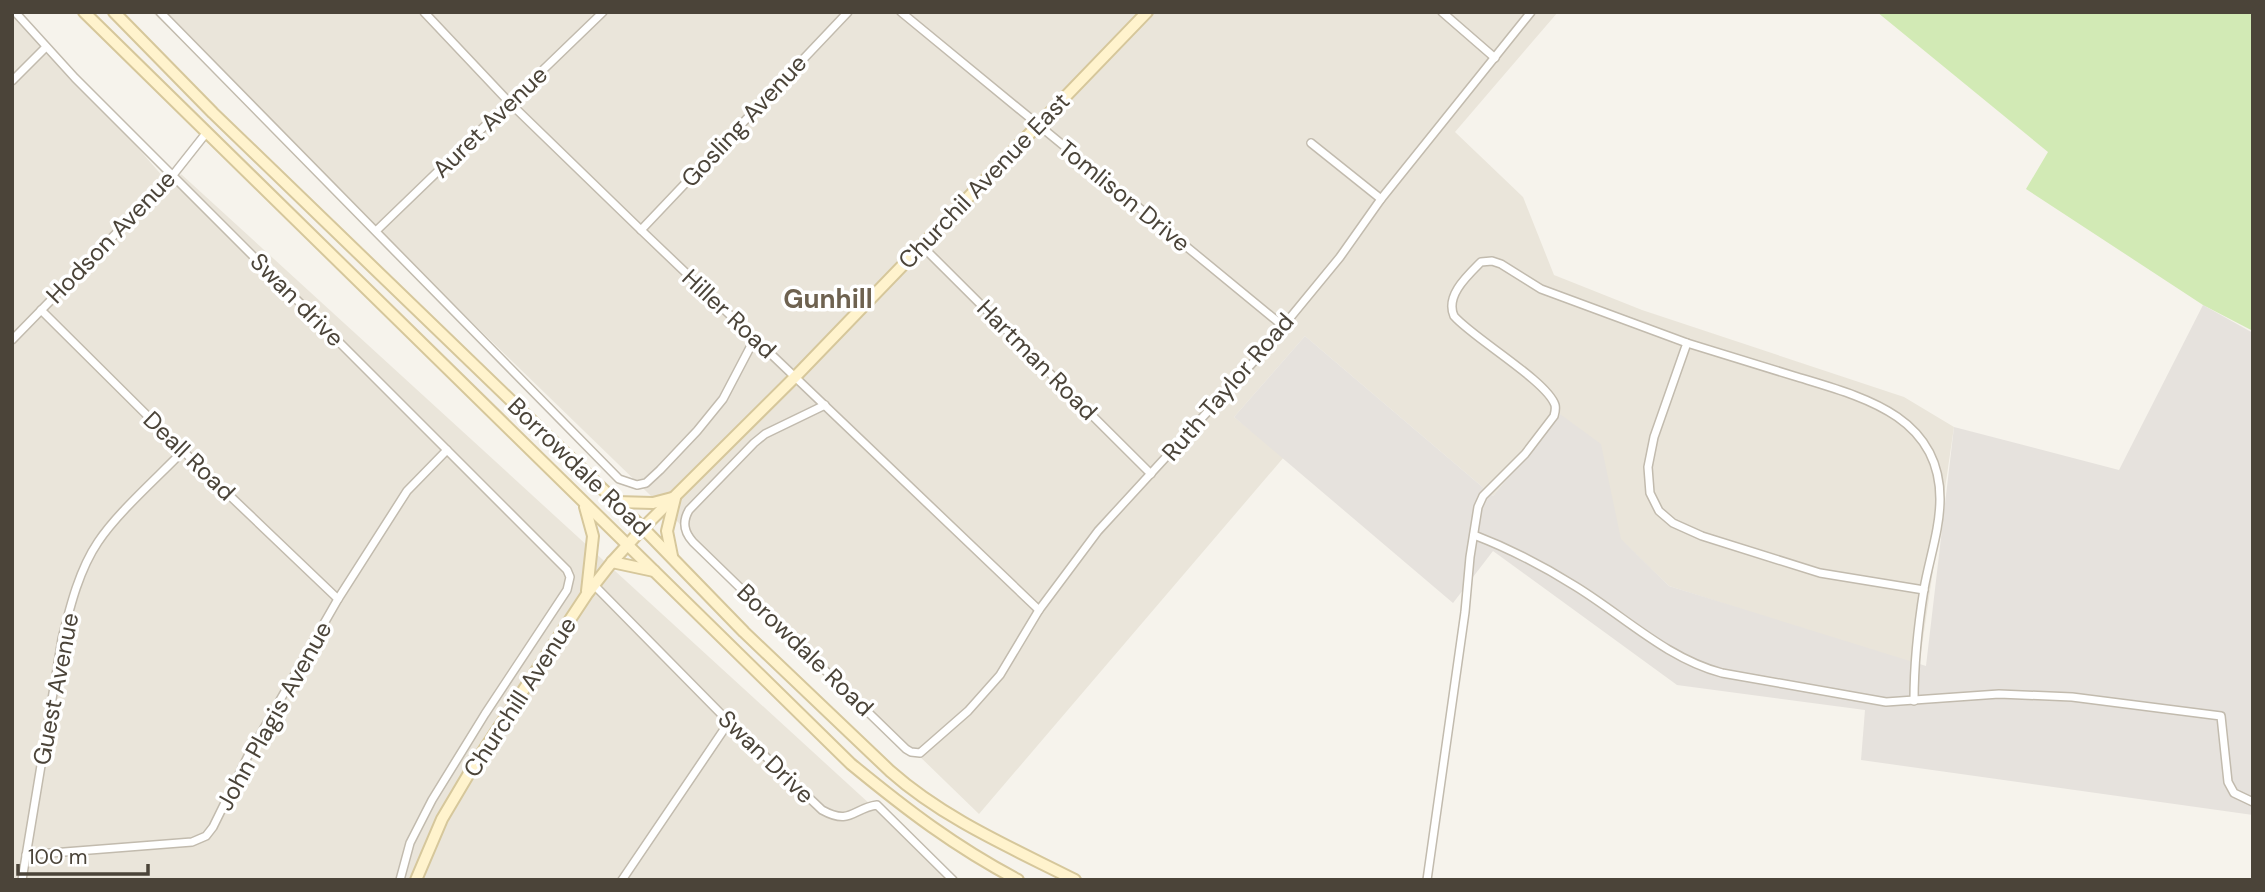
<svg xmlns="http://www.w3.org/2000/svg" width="2265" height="892" font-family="'DM Sans',sans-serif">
<rect width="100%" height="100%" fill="#f6f3ec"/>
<g fill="#eae5da">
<path d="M12,12H20L171,186L181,174L953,880H12Z"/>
<path d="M152,12H1558L1455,132L1523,197L1554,275L1642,310L1904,397L1954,427L1919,666L1669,586L1616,535L1560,414L1493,496L1305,336L1234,417L1284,457L979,814Z"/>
</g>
<path fill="#e6e2dd" d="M2203,305L2253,333V815L1861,760L1865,710L1677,685L1493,551L1453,603L1234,417L1305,336L1493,496L1560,414L1601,444L1621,539L1669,586L1926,666L1954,427L2119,470Z"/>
<path fill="#d2eab5" d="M1877,12H2253V331L2203,305L2026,189L2048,152Z"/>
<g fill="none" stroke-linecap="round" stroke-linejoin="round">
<defs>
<g id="street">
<path d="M15,12L75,78L567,570L570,577L567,590L485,714L432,800L410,843L400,880"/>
<path d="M160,12L619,479L637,485L646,483L660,470L697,431L723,399L755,338"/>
<path d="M424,12L510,103L641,230L1039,610"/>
<path d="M901,12L1283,326"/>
<path d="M1442,12L1495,58"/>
<path d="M12,81L46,47"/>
<path d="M1311,143L1381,199"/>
<path d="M641,230L848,12"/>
<path d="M376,231L603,12"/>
<path d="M922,246L1151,474"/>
<path d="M41,310L183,451L338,599"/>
<path d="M12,340L173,175L207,132"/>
<path d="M1687,343C1722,354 1758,365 1794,376C1859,396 1940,414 1940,499C1940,529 1929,560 1924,589C1918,626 1914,664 1914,701"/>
<path d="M825,405L765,434L754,443L689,510C682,522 684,532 693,542L906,749L911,752L920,753L968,711L1000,675L1039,610L1098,531L1257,358L1340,257L1381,199L1531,12"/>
<path d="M1474,535C1508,548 1543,566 1575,586C1624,616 1666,658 1722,673L1886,702L1999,694L2072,697L2221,716L2228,782L2234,793L2253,802"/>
<path d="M594,585L729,722L822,810C851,826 853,808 877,805L953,880"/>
<path d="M26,855L192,842L206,836L213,827L248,756L338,599L407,491L447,450"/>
<path d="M22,880L62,639C70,607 79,570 98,542C118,512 157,478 183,451"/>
<path d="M622,880L729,722"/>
<path d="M1427,880L1465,612L1470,557L1478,507L1483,496L1525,454L1554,416C1555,412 1556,409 1555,405C1547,381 1473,338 1454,316C1445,296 1467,276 1481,262L1492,261L1501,264L1541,289L1687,343L1654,437L1648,467L1650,493L1659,511L1673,523L1702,536L1820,573L1924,590"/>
</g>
<g id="secondary">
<path d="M84,12L851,764C907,810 954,846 1018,880"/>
<path d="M114,12L213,113L643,528L744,632L890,771C944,819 1012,848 1075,880"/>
<path d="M616,502L653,503L672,498"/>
<path d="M585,507L593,536L587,591"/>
<path d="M672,556L667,531L675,498"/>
<path d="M612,562L654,571"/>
<path d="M416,880L442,819L474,765L587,594L612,562L643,528L796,376L1147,12"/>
</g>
</defs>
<use href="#street" stroke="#c2bbae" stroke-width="10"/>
<use href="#secondary" stroke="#d6c79b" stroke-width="14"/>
<use href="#street" stroke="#fff" stroke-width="7"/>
<use href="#secondary" stroke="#fff3cd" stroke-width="10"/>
</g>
<g text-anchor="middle" stroke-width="7" stroke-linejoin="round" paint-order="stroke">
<g font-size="24" fill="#4b4439" stroke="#fff">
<text transform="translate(744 121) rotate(-47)" y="8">Gosling Avenue</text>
<text transform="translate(490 122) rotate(-44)" y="8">Auret Avenue</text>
<text transform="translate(984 181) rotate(-46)" y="8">Churchil Avenue East</text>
<text transform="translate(1124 196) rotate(39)" y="8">Tomlison Drive</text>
<text transform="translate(111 237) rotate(-46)" y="8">Hodson Avenue</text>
<text transform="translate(297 300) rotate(45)" y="8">Swan drive</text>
<text transform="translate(729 314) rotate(43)" y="8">Hiller Road</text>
<text transform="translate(1037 360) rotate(45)" y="8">Hartman Road</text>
<text transform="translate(1228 387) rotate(-49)" y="8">Ruth Taylor Road</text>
<text transform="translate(189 456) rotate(44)" y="8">Deall Road</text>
<text transform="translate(579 467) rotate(44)" y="8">Borrowdale Road</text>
<text transform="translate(805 650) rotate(44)" y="8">Borowdale Road</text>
<text transform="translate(56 689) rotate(-79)" y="8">Guest Avenue</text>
<text transform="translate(520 697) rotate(-57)" y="8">Churchill Avenue</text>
<text transform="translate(274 716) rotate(-61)" y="8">John Plagis Avenue</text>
<text transform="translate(766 757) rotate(44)" y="8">Swan Drive</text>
</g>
<g font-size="26" font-weight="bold" fill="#6e6250" stroke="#fff">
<text x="828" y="308">Gunhill</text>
</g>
</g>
<rect width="2265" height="892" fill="none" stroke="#4b4439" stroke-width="28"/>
<path d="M18 864v10h130v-10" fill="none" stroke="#4b4439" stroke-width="3.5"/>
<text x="28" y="864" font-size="21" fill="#4b4439" stroke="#ffffff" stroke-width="5" paint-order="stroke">100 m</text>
</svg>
